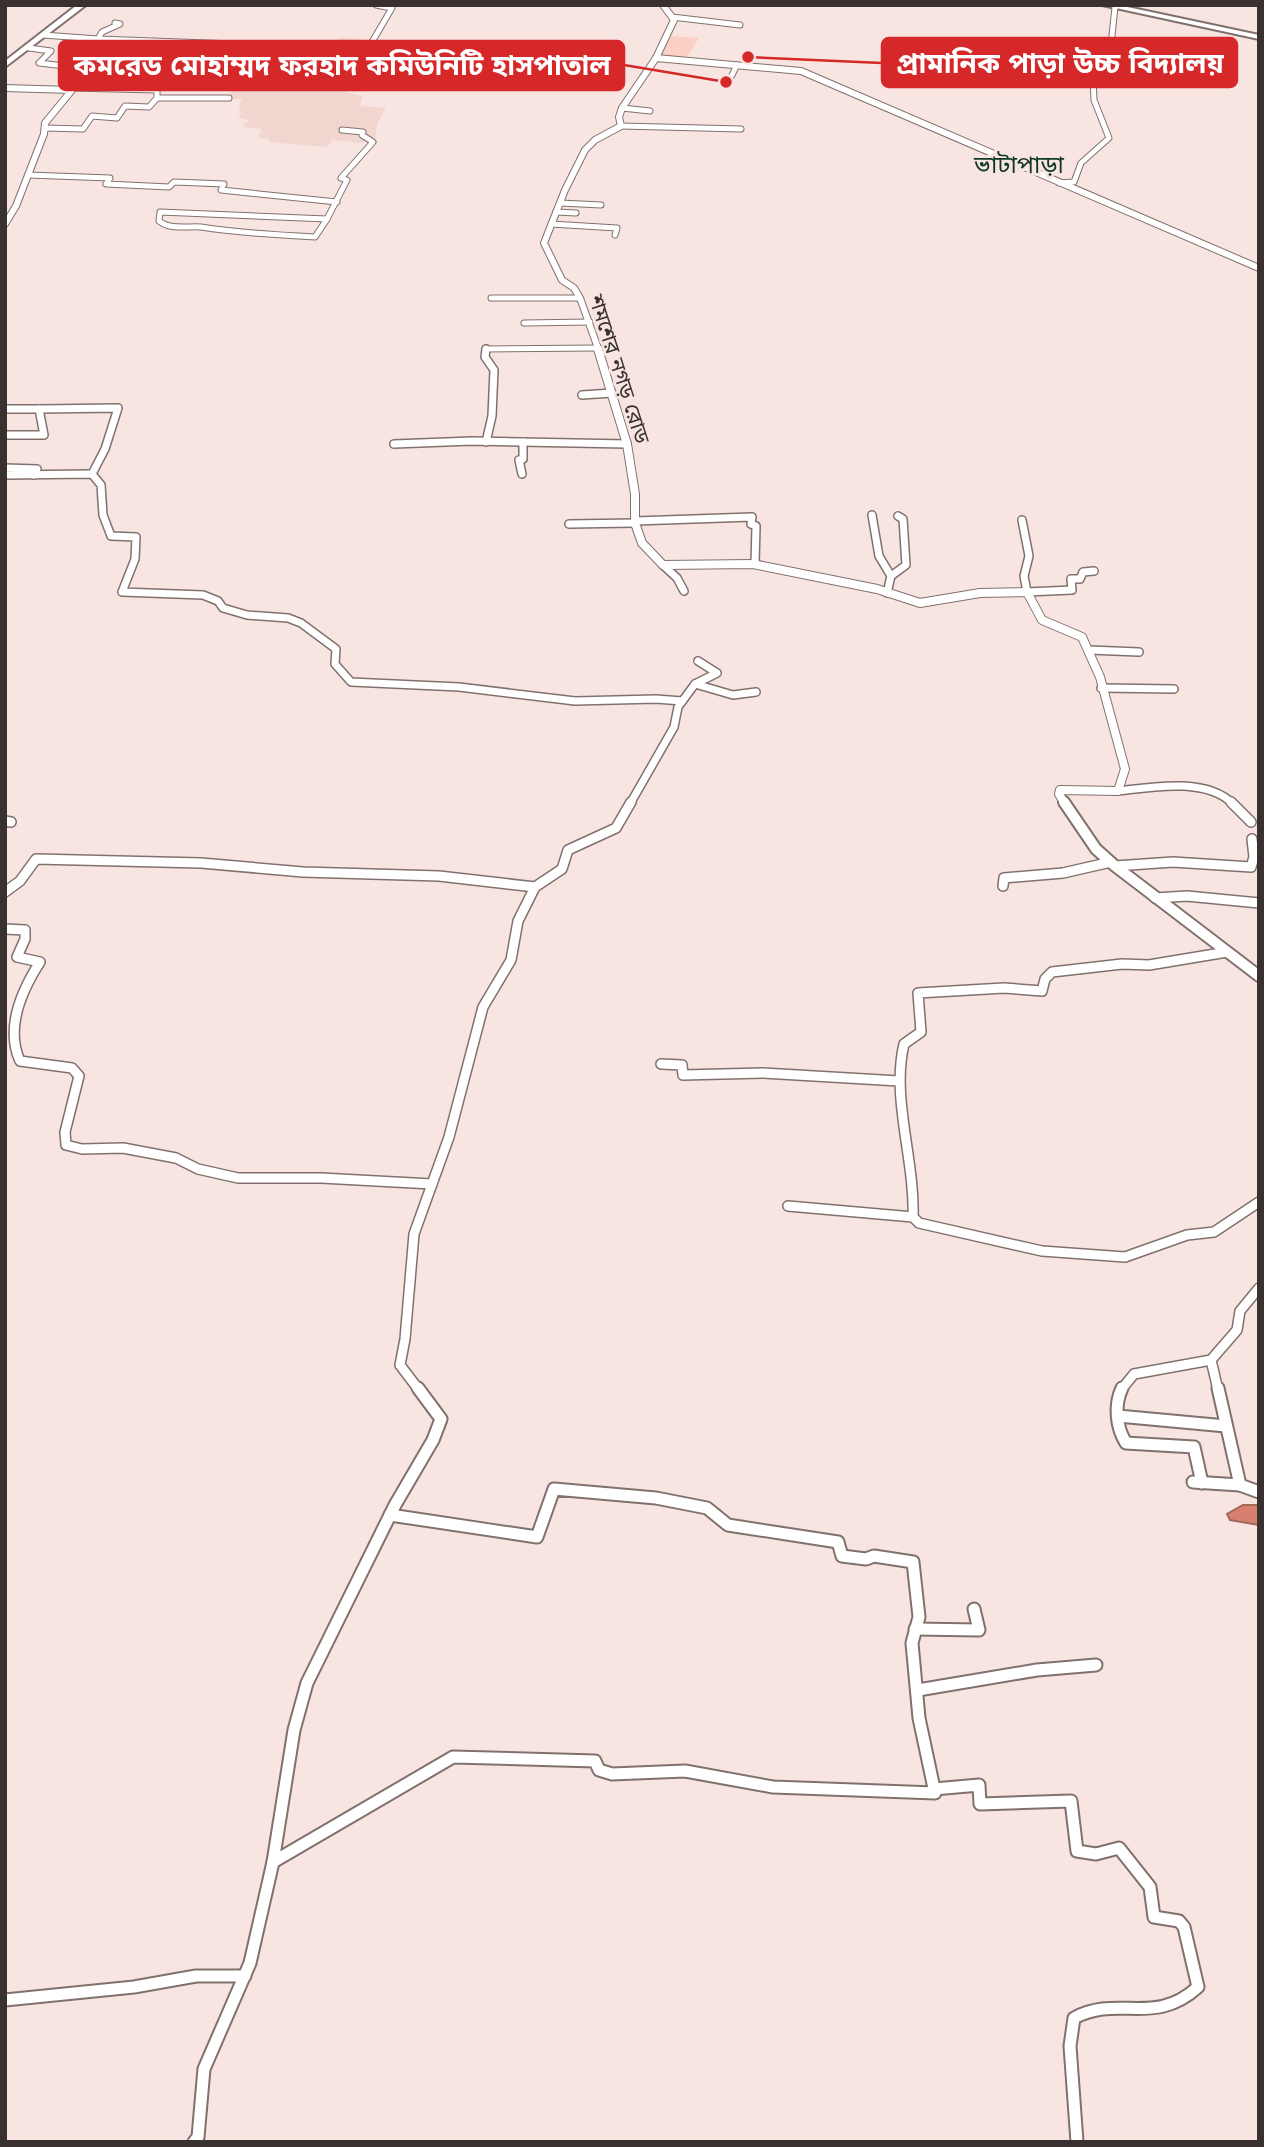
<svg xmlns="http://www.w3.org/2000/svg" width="1264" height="2147" font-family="Jost,'Noto Sans Bengali',sans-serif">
<rect width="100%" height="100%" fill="#f8e5e1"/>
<path fill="#f1d6d0" d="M341,37L409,47L399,71L409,72L402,82L385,90L344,92L363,96L360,106L386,108L378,122L375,139L359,143L333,140L327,147L268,142L270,139L258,138L262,129L242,127L249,120L238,118L241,114L239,106L242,99H229V95L238,75L245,71L257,54L271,55L277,48L318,52Z"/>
<path fill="#fdd0c6" d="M669,36L699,38L685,60L658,57Z"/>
<path fill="#d7806f" stroke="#a7685c" stroke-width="2" d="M1243,1505H1259V1525L1230,1520L1227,1514Z"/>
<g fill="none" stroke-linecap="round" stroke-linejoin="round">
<defs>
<g id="minor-far3">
<path d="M672,17L740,25"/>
<path d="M115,23L120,24L102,32L98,39L235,44L317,51"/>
<path d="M43,35L98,39L83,56L71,88L157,90V98H229"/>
<path d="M29,48L51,51L39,63L65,66L79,60"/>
<path d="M362,48L372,42L392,8L376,5"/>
<path d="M729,81L737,65"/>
<path d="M622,108L650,111"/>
<path d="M621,126L741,129"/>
<path d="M45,128L83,129L92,116L117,118L125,106L149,107L157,98"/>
<path d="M28,175L110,178L106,184L169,187L174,182L224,184L221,190L337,202"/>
<path d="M1059,183L1074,182L1081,163L1109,138L1094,100L1093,78L1111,45L1115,7"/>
<path d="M560,203L601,205"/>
<path d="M160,212L327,219L315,237C276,235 239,233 201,227C187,226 170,230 159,221Z"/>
<path d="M556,212L576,213"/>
<path d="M327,219L347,180L341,178L373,142L362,135L363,132L342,130"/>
<path d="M551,224L617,228L615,235"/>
<path d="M491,298H580"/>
<path d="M524,323L590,322"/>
<path d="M486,351V349L597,348"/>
</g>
<g id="minor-far2">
<path d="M486,349L485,357L494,370L492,416L486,442"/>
<path d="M582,395L612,393"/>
<path d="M5,409H39L44,435H5"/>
<path d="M39,409L118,408L105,449L92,474"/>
<path d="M394,444L472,441L627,444"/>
<path d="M5,468L37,469L34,475"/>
<path d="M522,474L519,460L523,459V442"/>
<path d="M5,475L92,474L101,485L103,515L111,536L136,537L135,559L122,592L203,595L218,601L223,608L247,615L288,618L301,623L336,649L335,664L351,682L459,687L575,701L656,699L682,701"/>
<path d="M872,515L879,556L891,576"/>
<path d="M1022,520L1029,556L1024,576L1027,592L1072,590L1071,579H1080L1083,572L1094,571"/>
<path d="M635,521L752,517L751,524L756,526L755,564"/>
<path d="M569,524L635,523"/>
<path d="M663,565L677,578L684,591"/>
<path d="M887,593L891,576L906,565L903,519L898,516"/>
<path d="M1089,650L1139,652"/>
<path d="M695,684L717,673L698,661"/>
<path d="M1101,688L1174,689"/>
<path d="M1118,791C1152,787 1206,777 1233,804"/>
<path d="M630,804L674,727L678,707L695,684L733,695L756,692"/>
</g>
<g id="minor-far1">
<path d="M1231,802L1251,822"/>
<path d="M5,821L11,822"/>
<path d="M1115,866L1173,862L1251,867L1254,857L1252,839"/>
<path d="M1003,886L1004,878L1063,873L1111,862"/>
<path d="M5,892L20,881L36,859L201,863L303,872L439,876L535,887"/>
<path d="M1155,898L1187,896L1259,903"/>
<path d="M5,929L25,930V939L17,957L40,962C22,990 5,1028 20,1061L72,1068L79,1076L65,1132L66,1145L82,1149L123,1148L176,1158L198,1169L238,1178H321L432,1184"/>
<path d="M1227,952L1149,965L1122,964L1052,972L1045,979L1042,991L1004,988L918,993L921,1032L904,1044C891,1098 915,1160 913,1217L919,1223L1042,1251L1125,1257L1187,1235L1214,1232L1259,1202"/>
<path d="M661,1064L682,1065L683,1075L763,1073L899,1081"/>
<path d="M788,1206L913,1217"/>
<path d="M1211,1360L1218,1390"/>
<path d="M419,1390L400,1365L405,1339L414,1234L449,1137L483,1007L511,960L518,921L535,887L562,869L568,850L616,828L631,802"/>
<path d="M1121,1390L1134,1374L1211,1360L1237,1330L1240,1311L1259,1288"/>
</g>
<g id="minor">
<path d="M1122,1388C1114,1405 1116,1427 1126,1443L1194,1447L1202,1483"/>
<path d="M1118,1416L1226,1426"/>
<path d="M1193,1482L1240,1485L1218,1388"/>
<path d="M1240,1485L1259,1492"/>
<path d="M915,1629L979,1630L974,1609"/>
<path d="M918,1690L1037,1670L1096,1665"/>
<path d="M934,1789L979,1785L980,1804L1071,1801L1077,1851L1096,1854L1119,1848L1150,1887L1154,1917L1179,1921L1184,1927L1198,1987C1154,2027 1119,1994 1074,2018L1070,2046L1077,2142"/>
<path d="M273,1862L453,1757L595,1761L599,1770L612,1774L685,1771L773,1787L935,1793L919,1718L912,1643L919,1617L913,1562L874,1556L866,1559L842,1556L838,1542L728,1525L707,1508L656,1498L554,1489L537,1537L390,1515"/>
<path d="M5,2000L134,1987L196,1976H245"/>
<path d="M194,2142L198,2137L204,2069L250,1963L273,1862L294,1730L307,1683L395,1505L433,1440L441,1419L418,1388"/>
</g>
<g id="tertiary-far2">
<path d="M656,58L801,71L1259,268"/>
<path d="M5,88L72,90L45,123L44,134L16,206L5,224"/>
<path d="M599,351L580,298L574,288L562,280L544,243L565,190L585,150L595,140L621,126L619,117L622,108L656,58L674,20L663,5"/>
</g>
<path id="tertiary-far1" d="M598,349L627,444L635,494V523L642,543L663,565L753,564L877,589L920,603L980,593L1027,592L1042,620L1082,637L1100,677L1125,769L1118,791L1060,790L1059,794L1065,804"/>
<path id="tertiary" d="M1064,802L1096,849L1115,866L1259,976"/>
<path id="primary" d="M1102,5H1118L1259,35V39Z"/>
<path id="trunk" d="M77,5H86L5,67V61Z"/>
</defs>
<use href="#minor-far3" stroke="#81716d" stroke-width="7"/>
<use href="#minor-far2" stroke="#81716d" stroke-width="10"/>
<use href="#minor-far1" stroke="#81716d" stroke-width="12"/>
<use href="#minor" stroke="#81716d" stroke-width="15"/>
<use href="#tertiary-far2" stroke="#81716d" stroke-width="8"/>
<use href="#tertiary-far1" stroke="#81716d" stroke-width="10"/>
<use href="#tertiary" stroke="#81716d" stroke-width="14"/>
<use href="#primary" stroke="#81716d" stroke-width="4"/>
<use href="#trunk" stroke="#81716d" stroke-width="4"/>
<use href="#minor-far3" stroke="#fff" stroke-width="5"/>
<use href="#minor-far2" stroke="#fff" stroke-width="7"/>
<use href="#minor-far1" stroke="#fff" stroke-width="9"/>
<use href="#minor" stroke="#fff" stroke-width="11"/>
<use href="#tertiary-far2" stroke="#fff" stroke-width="6"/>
<use href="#tertiary-far1" stroke="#fff" stroke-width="8"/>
<use href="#tertiary" stroke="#fff" stroke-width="10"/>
<use href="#primary" fill="#fff" fill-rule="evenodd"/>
<use href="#trunk" fill="#fff" fill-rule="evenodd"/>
</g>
<g text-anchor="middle" stroke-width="6" stroke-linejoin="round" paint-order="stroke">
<g font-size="21" fill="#38312f" stroke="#f8e5e1">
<text transform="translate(619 369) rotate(72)" y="7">শমশের নগড় রোড</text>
</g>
<g font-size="24" fill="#0d3824" stroke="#f8e5e1">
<text x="1019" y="173">ভাটাপাড়া</text>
</g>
</g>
<path fill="none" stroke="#d62828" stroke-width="2.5" d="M748 57L882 63M726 82L624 65"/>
<g fill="#d62828" stroke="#f8e5e1" stroke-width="2.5">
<circle cx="748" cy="57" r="7"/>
<circle cx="726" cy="82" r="7"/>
</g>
<g fill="#d62828" stroke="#d62828" stroke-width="2.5">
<rect x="882" y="38" width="355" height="49" rx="7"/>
<rect x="59" y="41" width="565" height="49" rx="7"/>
</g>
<g font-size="28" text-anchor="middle" font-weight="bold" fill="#fff">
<text x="1060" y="73">প্রামানিক পাড়া উচ্চ বিদ্যালয়</text>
<text x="342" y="75">কমরেড মোহাম্মদ ফরহাদ কমিউনিটি হাসপাতাল</text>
</g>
<rect width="1264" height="2147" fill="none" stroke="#38312f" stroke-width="14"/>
</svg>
